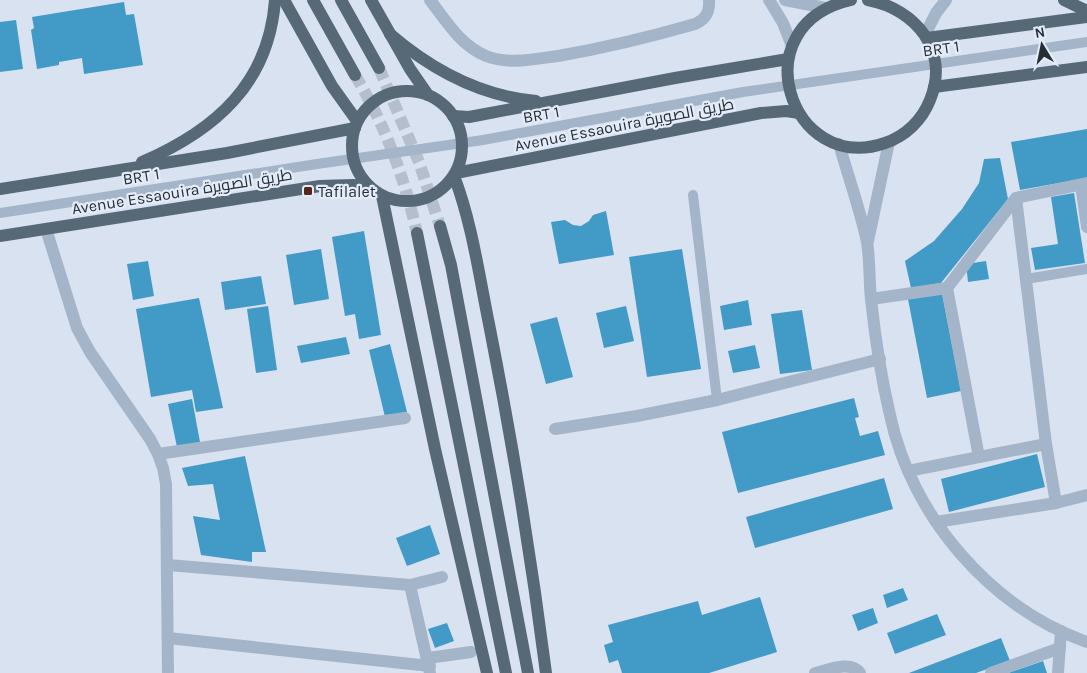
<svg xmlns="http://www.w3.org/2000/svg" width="1087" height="673" font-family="Karla,Cairo,sans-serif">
<rect width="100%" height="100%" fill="#d9e2f1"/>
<g fill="#429ac6">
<path d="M124,2L126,15L134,14L143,65L84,74L82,58L59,62V65L37,69L31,30L34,28L32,17Z"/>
<path d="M16,20L23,69L0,72V22Z"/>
<path d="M1087,129V178L1020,190L1011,142Z"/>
<path d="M1000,158L1008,199L941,283L911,288L905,261L934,241L962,209L979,183L984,159Z"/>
<path d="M1074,193L1085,263L1035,270L1031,248L1058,244L1051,197Z"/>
<path d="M606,211L614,255L559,264L551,222L565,220L573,225L581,226L589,221L593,215Z"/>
<path d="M364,231L381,335L359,339L355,314L345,316L332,237Z"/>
<path d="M321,249L329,299L294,305L286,255Z"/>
<path d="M682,249L701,369L647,377L629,257Z"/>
<path d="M148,261L154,296L133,300L127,264Z"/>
<path d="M986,261L989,279L968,282L966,264Z"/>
<path d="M261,276L266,304L225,310L221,282Z"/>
<path d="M942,293L961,391L927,398L908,299Z"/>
<path d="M199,298L223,408L196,412L192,390L151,397L136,309Z"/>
<path d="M748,300L752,325L724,330L720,306Z"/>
<path d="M268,306L277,370L256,373L247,309Z"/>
<path d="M626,306L634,341L604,348L596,313Z"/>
<path d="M802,310L812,370L780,374L771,314Z"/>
<path d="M557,317L573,377L546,384L530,324Z"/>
<path d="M346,337L350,354L301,363L297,346Z"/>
<path d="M390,344L407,412L385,417L369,350Z"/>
<path d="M755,345L760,368L733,373L728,351Z"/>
<path d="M854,398L859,417L855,418L860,436L878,431L885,455L738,493L722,432Z"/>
<path d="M192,399L200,442L177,447L168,404Z"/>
<path d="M1037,454L1045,487L949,512L941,479Z"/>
<path d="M245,456L266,552H252V562L201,555L193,516L220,520L213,484L188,486L182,468Z"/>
<path d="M884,478L893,509L755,548L746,517Z"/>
<path d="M430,525L440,554L407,566L396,538Z"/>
<path d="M903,588L908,600L887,608L883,595Z"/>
<path d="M760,597L777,652L709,673H622L618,660L609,663L604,645L613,642L608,625L698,601L702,615Z"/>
<path d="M873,608L878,623L858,631L852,615Z"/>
<path d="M937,614L946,635L895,654L887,633Z"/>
<path d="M447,623L454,641L435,648L428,629Z"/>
<path d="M1001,638L1010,661L976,673H909Z"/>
<path d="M1043,661L1047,673H1008Z"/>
</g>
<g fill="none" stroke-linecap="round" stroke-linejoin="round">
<g stroke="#b5becb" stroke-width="12" stroke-dasharray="12 6" stroke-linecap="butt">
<path d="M379,68L419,162L440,226"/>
<path d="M355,75C385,125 404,176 417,233"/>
</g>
<g stroke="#a5b5c9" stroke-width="10">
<path d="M693,195L717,400"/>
<path d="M0,213L317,164L483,140L743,92L1087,42"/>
<path d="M1026,279L1087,269"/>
</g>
<g stroke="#a5b5c9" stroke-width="12">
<path d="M430,0C447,22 460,45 486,56C510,65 534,59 558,56C604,48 650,37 695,24C706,19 710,12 709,0"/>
<path d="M769,0L783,23L792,46"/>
<path d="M785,0L826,8"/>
<path d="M925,35L936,13L946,0"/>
<path d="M1081,185L1087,227"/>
<path d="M1016,198L1046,444L1056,503"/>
<path d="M46,229L77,328L90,352L150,439L158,454L163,468L166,484L168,673"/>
<path d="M947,288L979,457"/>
<path d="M871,299L947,288L1016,198L1087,183"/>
<path d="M555,429L637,416L717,400L880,359"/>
<path d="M158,454L405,418"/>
<path d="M908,471L1046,444"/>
<path d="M936,522L1056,503L1087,495"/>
<path d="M168,565L410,585L442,577"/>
<path d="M410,585L430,673"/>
<path d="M168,638L430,666"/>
<path d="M428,658L471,652"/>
<path d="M815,673C828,670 851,660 860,673"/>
<path d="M991,673L1060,648"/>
<path d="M1058,673L1061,631"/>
</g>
<g stroke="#a5b5c9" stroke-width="12">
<path d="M839,144C848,176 860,209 867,242C870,260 869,280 871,299C875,337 881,377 890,415C911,515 990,608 1087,642"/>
<path d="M868,241L889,142"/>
</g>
<g stroke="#576977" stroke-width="12">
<path d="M284,0L332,86L357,121"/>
<path d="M313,0L355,75"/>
<path d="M341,0L379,68"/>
<path d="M371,0L410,69L428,95"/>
<path d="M851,0C740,25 790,176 885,143C906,136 922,120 930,100C950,51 916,9 868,0"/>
<path d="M1064,0L1087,11"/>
<path d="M390,34C432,70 481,96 536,101"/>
<path d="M927,38L1087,17"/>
<path d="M934,87L1087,67"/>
<circle cx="407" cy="146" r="55"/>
<path d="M453,116L469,117L675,78L788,59"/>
<path d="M142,162C216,130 269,83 275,0"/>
<path d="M456,173L761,113L786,111L799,113"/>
<path d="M454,176C472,223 479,275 489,324C512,440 531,556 546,673"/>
<path d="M0,189L227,153L355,128"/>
<path d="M382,196L435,449L487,673"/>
<path d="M440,226L451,265L528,673"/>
<path d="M417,233L506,673"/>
<path d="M0,236L320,186L353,185L370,188"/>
</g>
</g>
<rect fill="#56251c" stroke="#e5ecf9" stroke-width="2" x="303" y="186" width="10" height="10" rx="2.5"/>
<g text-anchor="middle" stroke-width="4.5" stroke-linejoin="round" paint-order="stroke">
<g font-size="16" fill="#262f35" stroke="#e5ecf9">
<text transform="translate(941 48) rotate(-8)" y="6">BRT 1</text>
<text transform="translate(541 114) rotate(-10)" y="6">BRT 1</text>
<text transform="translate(624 124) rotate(-11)" y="6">Avenue Essaouira طريق الصويرة</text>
<text transform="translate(141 176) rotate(-9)" y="6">BRT 1</text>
<text transform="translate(182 191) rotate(-9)" y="6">Avenue Essaouira طريق الصويرة</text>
</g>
<g font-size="16" fill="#262f35" stroke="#e5ecf9" text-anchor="start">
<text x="318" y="197">Tafilalet</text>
</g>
</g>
<g transform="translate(1042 45) rotate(350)" stroke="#e5ecf9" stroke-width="4" paint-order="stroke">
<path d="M0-4L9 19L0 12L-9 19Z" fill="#262f35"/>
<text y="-8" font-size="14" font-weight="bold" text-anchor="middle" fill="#262f35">N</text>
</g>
</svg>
